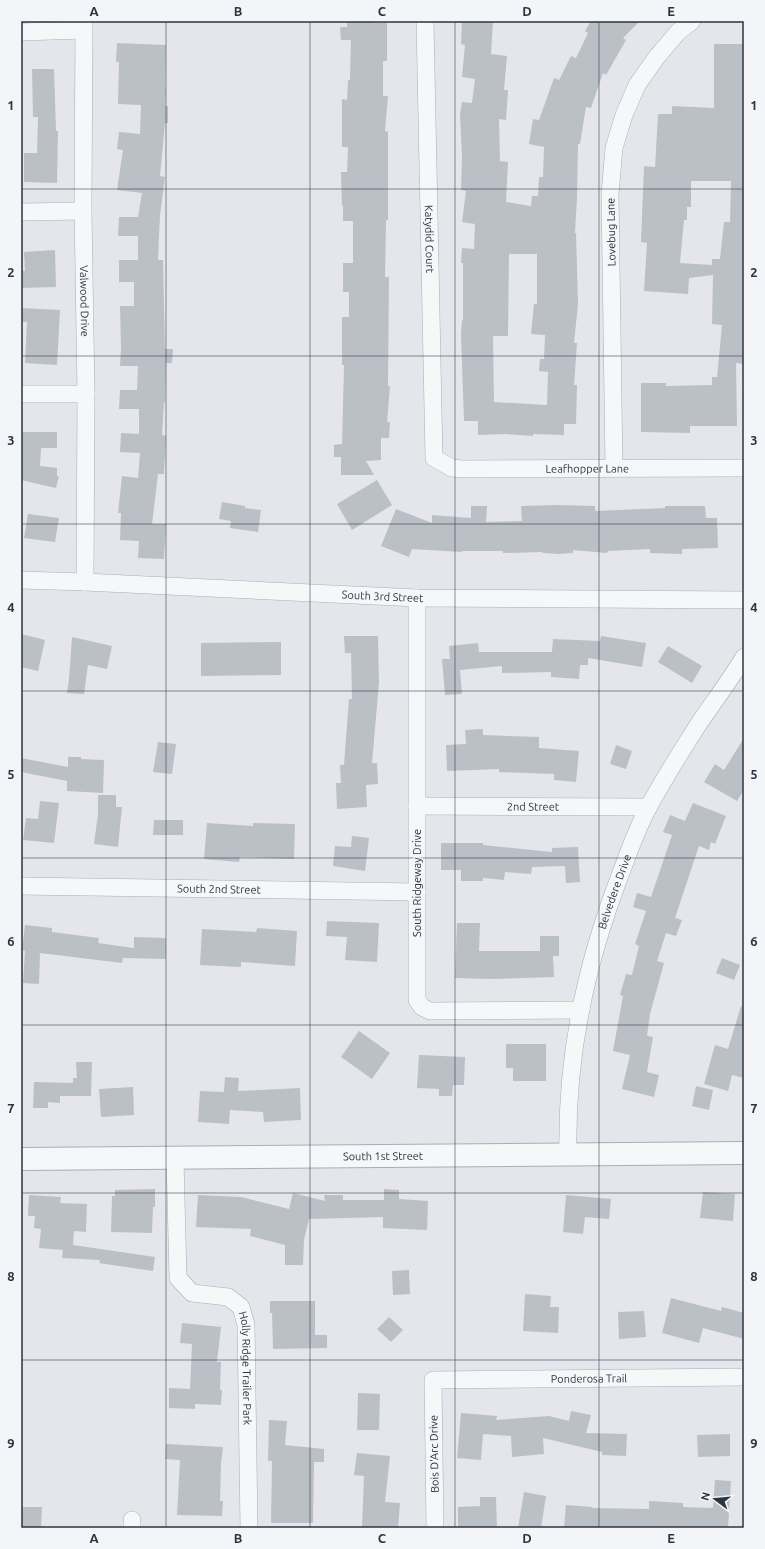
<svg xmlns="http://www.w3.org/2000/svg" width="765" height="1549" font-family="Ubuntu,sans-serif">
<rect width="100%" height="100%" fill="#e4e6eb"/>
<g fill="#bbc0c7" fill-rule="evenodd">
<path d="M347,21H373V23H387V61H383V96H388L385,131L388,132V220H386L385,277H389L388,386H390L387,422H390L389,438H381V460L366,461L374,475H341V457H334V445L342,444L344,365H342V317H349V292H343V263H353V221H343V206H342L341,172H347L348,147H342V99L347,100L348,80H350L351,40H341L340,27H347Z"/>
<path d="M462,21H493L491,54L507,56L504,90H508L506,120L499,119L500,161L508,162L506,202L531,206L532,196H538L539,177H543L544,147L529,144L533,119L539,120L554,78L559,80L571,56L576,58L588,33L585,31L591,21H640L623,38L626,40L606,75L603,73L591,108L586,107L580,144H578L577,198L575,233H576L578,304L574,343H577L574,385H577L576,424H564V435L533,434V436L505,434L478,435V421H464L461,335L462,320H463V263H461L462,248L474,249L475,224L462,222L466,191L461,190L462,156L460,115L462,102L472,103L475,79L462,77L465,45L461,44ZM509,254H537V304H534L531,334L545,335L544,359H540L539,371L548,372L547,405L494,402L493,336H508Z"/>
<path d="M117,43L166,45L165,87H166L165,106H168V123H165L160,176L165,177L160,215L158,260H163L165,349H173L172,363H166L165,403H164L162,435L166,436L164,474H158L152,524H166L164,559L138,558L139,541L120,540L121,513H118L122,476L138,478L140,453L120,452L121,433L139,434V409H119L120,390H137L138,366H120L121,348L120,306H134V282H119V260H138V236H118L119,217H138L142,193L117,190L123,150L117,149L119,132L140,134L141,105L118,104L119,62H116Z"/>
<path d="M714,44H744V364L736,363L737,426H690V433L641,432V383H666V386L712,385V377H717L722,325L712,324L713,275L689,278L688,294L644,291L647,243L641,242L644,166L655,167L658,114H672V106L714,108ZM691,181H731L730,222H724L720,259H712V265L680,263L684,220H687V207H691Z"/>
<path d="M32,69H54L56,131H58L57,183L24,182V153H37L38,117H33Z"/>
<path d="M55,250L56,287L21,288V270L25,271L24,252Z"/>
<path d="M21,308L60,310L57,365L25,363L27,322H21Z"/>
<path d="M21,432H57V448H41L40,466L57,468V476H59L56,488L21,480Z"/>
<path d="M377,480L392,505L352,530L337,504Z"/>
<path d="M222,502L245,506V508L261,510L258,532L230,528L231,521L219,519Z"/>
<path d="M557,505L595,506V511L665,508V506H705L706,518H717L718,548L682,549V554L650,553V549L608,551L607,553L573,550V553L559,554L542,553L543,552L503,553V551H462V552L412,549L409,557L381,546L396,509L432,523V515L471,518V506H487L486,522L522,521L521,506Z"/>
<path d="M28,514L59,518L55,542L24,538Z"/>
<path d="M21,634L45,640L38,671L21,667Z"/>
<path d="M344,636H378L379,682L372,763H377L378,784L366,785L367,807L337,809L336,783H341L340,765H344L349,699H352L351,653H345Z"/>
<path d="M601,636L646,643L642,667L588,658V665H580L579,679L551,677V672L502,673V666L460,670L462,694L445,695L442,659H450L449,646L478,643L479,652H552L553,639L600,641Z"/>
<path d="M72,637L112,646L107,669L88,665L84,694L67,693L69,679Z"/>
<path d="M281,642V675L201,676V643Z"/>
<path d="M668,646L702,666L692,683L658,662Z"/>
<path d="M483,729V735L539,737V748L579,751L576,782L554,780V774L499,772V769L447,771L446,745L466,744L465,730Z"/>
<path d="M744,738V790L737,801L704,782L715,764L724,770Z"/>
<path d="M158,742L176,744L172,774L153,772Z"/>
<path d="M616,745L632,751L626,769L610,764Z"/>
<path d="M68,757H81V759L104,760L103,793L67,791V781L21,772V758L68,767Z"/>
<path d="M98,795H116V807H122L118,847L94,844L98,814Z"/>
<path d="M40,801L59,803L54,843L23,840L26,818L38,819Z"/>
<path d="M693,803L726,816L715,844L711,842L709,850L699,846L675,918L682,920L676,936L666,933L657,961L664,963L650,1014L647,1036L653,1037L647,1072L659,1075L654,1097L622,1089L630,1055L613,1051L623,996L620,995L626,974L632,975L639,946L635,944L646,911L633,907L637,893L651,897L672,835L663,832L670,815L685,821Z"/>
<path d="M154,820H183V835H153Z"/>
<path d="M207,823L253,826V823L295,824L294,859L240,857L239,862L204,859Z"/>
<path d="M352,836L369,838L365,871L333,866L335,846L351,847Z"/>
<path d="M441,843H483V845L552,852V848L578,847L580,882L566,883L565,866L532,867L531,874L505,872L504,880L483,878V881H461V870H441Z"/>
<path d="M327,921L379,923L377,962L345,960L347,937L326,936Z"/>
<path d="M457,923H480L479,951H540V936H559V956H553L554,977L492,979L455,978Z"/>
<path d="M25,925L52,928V932L99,938L98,943L134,948V937L166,938V959L123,958L122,963L40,953L39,984L23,983L25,951L22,950Z"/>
<path d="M257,928L297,931L295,966L241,962V967L200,965L202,929L256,932Z"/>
<path d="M722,958L740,965L734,980L716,973Z"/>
<path d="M741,1006L744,1007V1078L732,1075L728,1091L704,1084L715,1045L728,1049Z"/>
<path d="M359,1031L390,1053L372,1079L341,1057Z"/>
<path d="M506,1044H546V1081H513V1068H506Z"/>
<path d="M419,1055L465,1057L464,1085H453L452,1096H439V1089L417,1088Z"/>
<path d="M76,1062H92L91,1096H60V1103L48,1102V1108H33L34,1082L73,1083V1078H77Z"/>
<path d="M225,1077L239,1078L238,1091L300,1088L301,1120L264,1122L263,1112L230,1110L229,1124L198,1122L200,1091L224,1092Z"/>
<path d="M696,1086L713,1090L709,1110L692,1106Z"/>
<path d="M133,1087L134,1115L101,1117L99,1089Z"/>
<path d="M155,1189V1207H153L152,1233L111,1232L112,1196H115V1190Z"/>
<path d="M384,1189L399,1190V1199L428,1201L427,1230L383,1228V1217L309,1219L304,1240L303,1265H285V1245L250,1236L251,1229L196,1227L198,1195L241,1197L289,1209L293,1193L325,1201L324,1195H343V1200H384Z"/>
<path d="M703,1192L735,1194L733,1221L700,1218Z"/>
<path d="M29,1195L61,1197L60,1203L87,1204L86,1232L74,1231L73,1245L155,1257L153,1271L99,1263L100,1260L62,1258L63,1250L39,1248L41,1229L34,1228L35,1216H28Z"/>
<path d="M566,1195L611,1199L609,1219L585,1217L583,1234L563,1232Z"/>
<path d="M409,1270L410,1294L393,1295L392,1271Z"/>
<path d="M525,1294L551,1296L550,1307H559L558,1333L523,1331Z"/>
<path d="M671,1298L721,1311L722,1307L744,1313V1339L703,1328L699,1343L662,1333Z"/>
<path d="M270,1301H315V1335H327V1348L273,1349L272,1313H270Z"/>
<path d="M644,1311L646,1337L619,1339L618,1312Z"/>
<path d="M389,1317L403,1330L391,1342L377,1329Z"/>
<path d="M182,1323L221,1327L217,1362H221L220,1390H222L221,1405L195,1404V1409L169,1408V1388L190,1389L192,1344L180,1343Z"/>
<path d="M358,1393L380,1394L379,1430H357Z"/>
<path d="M571,1411L591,1415L586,1433L627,1434L626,1456L602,1455V1452L543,1438L544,1454L512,1457L511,1436L483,1434L481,1460L457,1458L461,1413L497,1416L496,1420L549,1416L569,1421Z"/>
<path d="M269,1420L287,1421L285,1445L324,1449V1462H314L313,1523H271L272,1461H268Z"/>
<path d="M730,1434V1456L698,1457L697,1435Z"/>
<path d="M166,1444L223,1447L221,1463L220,1501H223L222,1516L177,1515L180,1460L165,1459Z"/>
<path d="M357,1453L390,1456L385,1502L400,1503L398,1528L362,1527L364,1476L354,1475Z"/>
<path d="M715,1480L731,1481L728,1528H564L566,1505L592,1507V1508L649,1509V1501L683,1503V1507L713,1508Z"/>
<path d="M524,1492L546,1496L541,1528H518Z"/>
<path d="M480,1497H496L497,1528H458V1507L480,1506Z"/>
<path d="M21,1507H42L41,1528H21Z"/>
</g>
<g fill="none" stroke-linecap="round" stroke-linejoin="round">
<defs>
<g id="minor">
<path id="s1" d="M84,21L83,211L86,394L85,582"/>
<path id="s2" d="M425,21L434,458L452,468L462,469L744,468"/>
<path d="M21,32L84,30"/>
<path d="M21,212L83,211"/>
<path d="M21,394H86"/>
<path d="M614,468L610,194L614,148L624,115L637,85L656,58L678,32L692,21"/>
<path id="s3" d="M21,580L85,582L417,598L744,600"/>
<path d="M417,598V1000L422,1007L430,1011L581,1010"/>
<path id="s4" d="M417,806L649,807"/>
<path id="s5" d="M21,886L417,892"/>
<path id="s6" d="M568,1154C566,1057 585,968 619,878C628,854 637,828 649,806C664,779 680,753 696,728C712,704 729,682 744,657"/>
<path id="s7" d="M175,1158L178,1278L192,1293L228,1297L241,1307L246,1325L249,1528"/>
<path d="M132,1520V1528"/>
<path id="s8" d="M435,1528L433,1380L744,1377"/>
</g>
<g id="tertiary">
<path id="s9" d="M21,1159L744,1153"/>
</g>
</defs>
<use href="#minor" stroke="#a9adb5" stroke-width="18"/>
<use href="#tertiary" stroke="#a9adb5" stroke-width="24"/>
<use href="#minor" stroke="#f6f7f9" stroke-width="17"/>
<use href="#tertiary" stroke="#f6f7f9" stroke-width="22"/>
</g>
<path fill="none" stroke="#2c3442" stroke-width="1" stroke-opacity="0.55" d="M166,21V1528M310,21V1528M455,21V1528M599,21V1528M21,189H744M21,356H744M21,524H744M21,691H744M21,858H744M21,1025H744M21,1193H744M21,1360H744"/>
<g text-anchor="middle" stroke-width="3" stroke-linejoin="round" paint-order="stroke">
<g font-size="11" fill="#2c3442" stroke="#f3f5f8">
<text transform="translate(611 232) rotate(-91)" y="4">Lovebug Lane</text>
<text dy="4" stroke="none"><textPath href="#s2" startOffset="218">Katydid Court</textPath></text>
<text dy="4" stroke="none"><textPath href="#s1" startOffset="280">Valwood Drive</textPath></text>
<text dy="4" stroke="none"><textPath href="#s2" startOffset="593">Leafhopper Lane</textPath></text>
<text dy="4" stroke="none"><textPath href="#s3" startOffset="362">South 3rd Street</textPath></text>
<text dy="4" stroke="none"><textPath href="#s4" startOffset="116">2nd Street</textPath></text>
<text transform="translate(417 883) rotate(-90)" y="4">South Ridgeway Drive</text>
<text dy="4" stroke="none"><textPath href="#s5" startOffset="198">South 2nd Street</textPath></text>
<text dy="4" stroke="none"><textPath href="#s6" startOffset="268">Belvedere Drive</textPath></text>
<text dy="4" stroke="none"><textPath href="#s9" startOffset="362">South 1st Street</textPath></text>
<text dy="4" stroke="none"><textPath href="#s7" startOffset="255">Holly Ridge Trailer Park</textPath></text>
<text dy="4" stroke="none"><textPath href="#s8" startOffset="304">Ponderosa Trail</textPath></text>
<text transform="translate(434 1454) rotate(-91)" y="4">Bois D'Arc Drive</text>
</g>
</g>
<rect width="765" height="1549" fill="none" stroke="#f3f5f8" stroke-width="44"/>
<g transform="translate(715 1499) rotate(286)" stroke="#f3f5f8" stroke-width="3" paint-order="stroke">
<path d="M0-3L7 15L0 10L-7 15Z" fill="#2c3442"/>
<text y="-6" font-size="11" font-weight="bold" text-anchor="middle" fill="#2c3442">N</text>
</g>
<rect x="22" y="22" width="721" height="1505" fill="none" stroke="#2c3442" stroke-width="1.5"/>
<g font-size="13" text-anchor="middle" font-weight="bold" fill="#2c3442">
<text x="94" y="16">A</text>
<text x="238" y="16">B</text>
<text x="382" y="16">C</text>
<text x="527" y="16">D</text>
<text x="671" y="16">E</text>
<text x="11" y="110">1</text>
<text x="754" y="110">1</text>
<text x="11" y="277">2</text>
<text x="754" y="277">2</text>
<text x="11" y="445">3</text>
<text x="754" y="445">3</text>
<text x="11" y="612">4</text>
<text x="754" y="612">4</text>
<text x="11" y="779">5</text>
<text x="754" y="779">5</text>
<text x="11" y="946">6</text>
<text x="754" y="946">6</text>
<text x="11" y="1113">7</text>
<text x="754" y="1113">7</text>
<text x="11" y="1281">8</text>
<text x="754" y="1281">8</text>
<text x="11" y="1448">9</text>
<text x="754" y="1448">9</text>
<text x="94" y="1543">A</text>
<text x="238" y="1543">B</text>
<text x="382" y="1543">C</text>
<text x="527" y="1543">D</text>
<text x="671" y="1543">E</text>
</g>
</svg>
